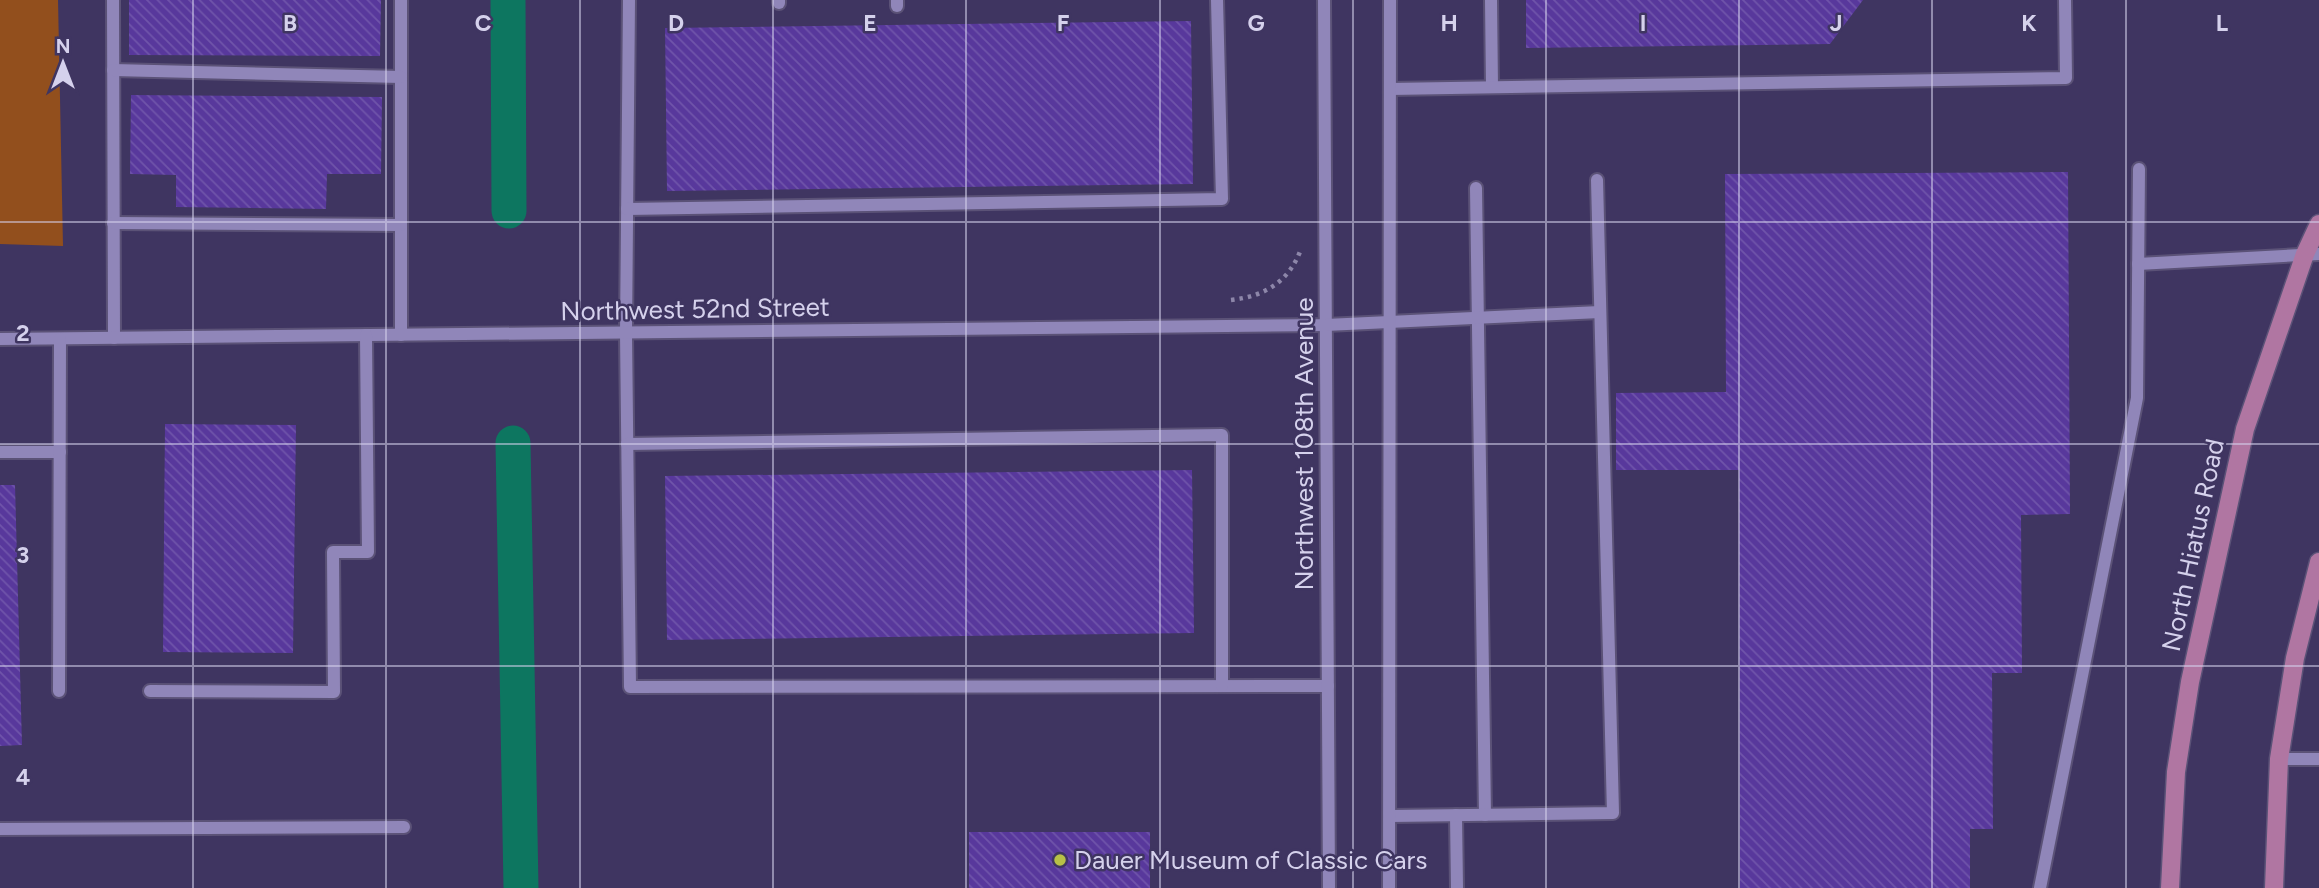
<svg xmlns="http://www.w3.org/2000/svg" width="2319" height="888" font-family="Figtree,sans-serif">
<defs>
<pattern id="building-back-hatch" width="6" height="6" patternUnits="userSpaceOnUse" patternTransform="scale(1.75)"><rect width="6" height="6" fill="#58389c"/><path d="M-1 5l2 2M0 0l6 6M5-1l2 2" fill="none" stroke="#6f54aa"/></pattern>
</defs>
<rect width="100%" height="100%" fill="#3f3561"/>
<path fill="#924f1d" d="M0,0H58L63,246L0,244Z"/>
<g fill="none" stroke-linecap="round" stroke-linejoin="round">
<g stroke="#0d7660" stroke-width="35">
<path d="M508,0L509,211"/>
<path d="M513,443L521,888"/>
</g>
</g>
<g fill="url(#building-back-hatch)">
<path d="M129,0H381L380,56L129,55Z"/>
<path d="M1526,0H1863L1830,44L1526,48Z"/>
<path d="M1191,21L1193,184L667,191L665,28Z"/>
<path d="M131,95L382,97L381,174H327L326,209L176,207V175L130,174Z"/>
<path d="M2068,172L2070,514L2021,515L2022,673H1992L1993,829H1970V888H1740L1739,470H1616V393L1726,392L1725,174Z"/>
<path d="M165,424L296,425L293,653L163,652Z"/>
<path d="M1192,470L1194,633L667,640L665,476Z"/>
<path d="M0,485H15L22,745L0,746Z"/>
<rect x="969" y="832" width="181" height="56"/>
</g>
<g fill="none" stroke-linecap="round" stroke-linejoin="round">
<defs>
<g id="minor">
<path d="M113,0L114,338"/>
<path d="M401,0V335"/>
<path d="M629,0L626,333L630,687L1328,686"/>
<path d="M1324,0L1329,888"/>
<path d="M1491,0L1492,87"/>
<path d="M779,3V0"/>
<path d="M897,6V0"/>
<path d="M113,70L401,77"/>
<path d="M1390,89L2066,78L2065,0"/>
<path d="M1476,188L1485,815"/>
<path d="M627,209L1222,199L1217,0"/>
<path d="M113,223L401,225"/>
<path d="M2138,264L2319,254"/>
<path d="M0,339L1326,325L1600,312"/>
<path d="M627,444L1222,435V686"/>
<path d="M0,452H60"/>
<path d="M59,691L60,339"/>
<path d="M150,691L334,692L333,552H368L366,335"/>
<path d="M2279,759H2319"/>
<path d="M1456,815L1457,888"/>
<path d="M1390,816L1613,813L1597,180"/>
<path d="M0,829L404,827"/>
<path d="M1389,888L1390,0"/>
<path d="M2040,888L2137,398L2139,169"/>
</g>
<g id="major">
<path d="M2170,888L2176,772L2190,682L2245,429L2305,254L2319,224"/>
<path d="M2274,888L2279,759L2295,658L2319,562"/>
</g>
</defs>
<use href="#minor" stroke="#5b5277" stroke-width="16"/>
<use href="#major" stroke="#5b5277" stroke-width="21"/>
<path stroke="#8d86a9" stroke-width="4.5" stroke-dasharray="3.5 5" stroke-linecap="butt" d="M1231,300C1265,296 1289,282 1301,249"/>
<use href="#minor" stroke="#9086b9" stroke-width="12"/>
<use href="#major" stroke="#b076a2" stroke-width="18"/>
</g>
<path fill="none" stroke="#d5d1ec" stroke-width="2" stroke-opacity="0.55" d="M193,0V888M386,0V888M580,0V888M773,0V888M966,0V888M1160,0V888M1353,0V888M1546,0V888M1739,0V888M1932,0V888M2126,0V888M0,222H2319M0,444H2319M0,666H2319"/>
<circle fill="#b7c147" stroke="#3f3561" stroke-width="2.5" cx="1060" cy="860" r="7"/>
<g text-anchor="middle" stroke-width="5" stroke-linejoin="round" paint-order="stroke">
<g font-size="26" fill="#d5d1ec" stroke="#3f3561">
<text transform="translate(695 309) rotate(-1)" y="9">Northwest 52nd Street</text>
<text transform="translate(1304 444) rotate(-90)" y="9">Northwest 108th Avenue</text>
<text transform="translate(2193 545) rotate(-78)" y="9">North Hiatus Road</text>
</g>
<g font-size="26" fill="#d5d1ec" stroke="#3f3561" text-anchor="start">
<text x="1074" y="869">Dauer Museum of Classic Cars</text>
</g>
</g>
<g font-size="23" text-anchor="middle" font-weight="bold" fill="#d5d1ec" stroke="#3f3561" stroke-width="5" stroke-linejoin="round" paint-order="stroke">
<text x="290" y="31">B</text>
<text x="483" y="31">C</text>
<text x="676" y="31">D</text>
<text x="870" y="31">E</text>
<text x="1063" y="31">F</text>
<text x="1256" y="31">G</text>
<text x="1449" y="31">H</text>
<text x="1643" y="31">I</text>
<text x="1836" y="31">J</text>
<text x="2029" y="31">K</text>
<text x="2222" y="31">L</text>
<text x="23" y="341">2</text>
<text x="23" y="563">3</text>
<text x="23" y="785">4</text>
</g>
<g transform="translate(63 63)" stroke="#3f3561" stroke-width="5" paint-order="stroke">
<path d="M0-5L12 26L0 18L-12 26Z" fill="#d5d1ec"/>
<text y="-10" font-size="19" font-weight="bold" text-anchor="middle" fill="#d5d1ec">N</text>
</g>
</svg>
